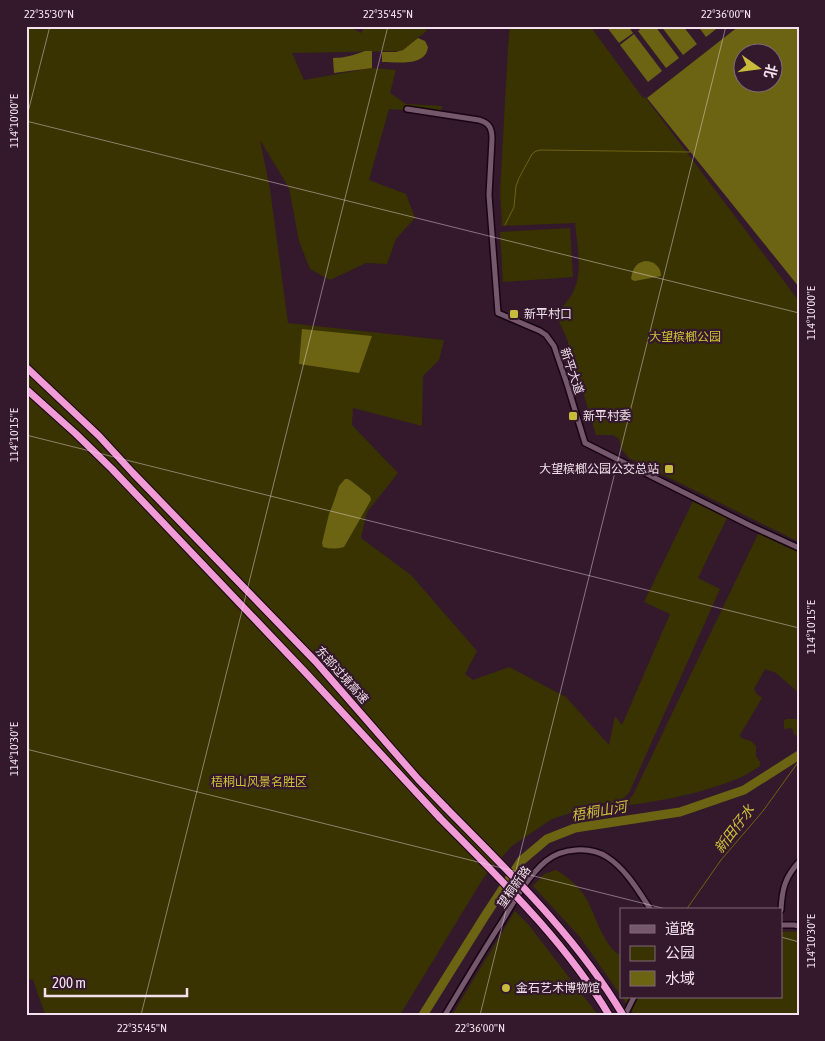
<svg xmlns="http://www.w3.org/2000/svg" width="825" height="1041" font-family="'Asap Condensed','Noto Sans SC',sans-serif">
<rect width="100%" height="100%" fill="#33192b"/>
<g fill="#383301">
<path d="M26,26H348L361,33L365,26H417L427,30C423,35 418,37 414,41C409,45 405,49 400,51L292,53L304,80L371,68L396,70L390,93L406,104L442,106L441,112L389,109L369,180L406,194L415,218L396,239L387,264L366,263L330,280L310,269L299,241L289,188L260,140L270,189L288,323L444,340L439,360L423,376L422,426L353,408L352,425L398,473L367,512L361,538L411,575L477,651L465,674L473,680L509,667L566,697L609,745L615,716L622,725L670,614L644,602L693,501L727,518L698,578L720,589L629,793L616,805L602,803L552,819L512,846L484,877L400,1015L45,1014L33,980L26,979Z"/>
<path d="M510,26H590L643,98L645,97L799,301V542L629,458L622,450L619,439L613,435H596L567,339L557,317C561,306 570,300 574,290C583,270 577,244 575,223L502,226L500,192L508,47Z"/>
<path d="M570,228L573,277L503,282L500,232Z"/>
<path d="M759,532L799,552V693L776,673L766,669L764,671L754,689L756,693L762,698L740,735L741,738L751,741L756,746V756L760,762V766C746,776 731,782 714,787C684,797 653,802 622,806L633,795Z"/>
<path d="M799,707V734L796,736L794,734L792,728L784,729V721L786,719H797Z"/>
<path d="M556,870C568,877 580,887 587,900C595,914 605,950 621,955V996L580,937L533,886L544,874Z"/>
<path d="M515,911L528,924L598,1015H452Z"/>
<path d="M799,931V1015H634L622,997H781V932Z"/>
</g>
<g fill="#6c6412" fill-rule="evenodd">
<path d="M606,26H628L633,33L619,43Z"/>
<path d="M644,26H655L679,58L666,68L638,31Z"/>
<path d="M661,26H683L697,44L683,55Z"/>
<path d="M698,26H720L706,37Z"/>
<path d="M739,26H799V287L647,98ZM742,52H772V82H742Z"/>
<path d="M634,34L662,71L648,82L620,45Z"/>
<path d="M418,38L425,41L428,47C426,67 396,62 382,62V52H396L403,50Z"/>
<path d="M365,51H372V68L334,73L333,58C345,58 354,55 365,51Z"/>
<path d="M645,261C654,261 661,267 661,276L635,281L632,280L631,278C633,269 635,263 645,261Z"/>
<path d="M302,329L372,336L359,373L299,364Z"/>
<path d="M345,479H348L351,481L370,496L371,500L344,547C337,549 330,549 323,547L322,543L329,514L333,504L339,486Z"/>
</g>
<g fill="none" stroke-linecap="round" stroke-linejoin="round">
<g stroke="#6c6412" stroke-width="1">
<path d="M505,225L514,207L516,186L519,178L532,154L536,151L541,150L690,152"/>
<path d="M686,910L721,860L763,811L799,761"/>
</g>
<path stroke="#6c6412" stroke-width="9" d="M423,1015L485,916L521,861L547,839L575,828L680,812L744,790L799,755"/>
<defs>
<g id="secondary">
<path d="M407,109L479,120C490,123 492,129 492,139L489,195L498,313L540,331L546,335L554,346L567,384L585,443L751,526L799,548"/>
<path d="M781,910C782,889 785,877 799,862"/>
<path d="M781,925H794L799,926"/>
<path d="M445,1015C464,983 483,951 503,920C515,900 528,876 546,861C562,848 590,846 607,857C626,869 639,892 651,910"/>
<path d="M625,1015L634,997"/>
</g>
<g id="highway">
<path d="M26,367L99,436L133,473L316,662L418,779L446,808"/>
<path d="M26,389L75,433L112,469L305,672L440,818"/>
</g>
</defs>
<use href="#secondary" stroke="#190413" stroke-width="8"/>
<use href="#highway" stroke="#190413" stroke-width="9"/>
<use href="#secondary" stroke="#76586c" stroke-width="5"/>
<use href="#highway" stroke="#f09bd6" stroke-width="7"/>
<defs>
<g id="highway-bridge">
<path d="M446,808C510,873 576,936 623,1015"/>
<path d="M440,818C500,879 564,940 609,1015"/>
</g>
</defs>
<use href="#highway-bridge" stroke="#190413" stroke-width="9" stroke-linecap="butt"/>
<use href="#highway-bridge" stroke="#f09bd6" stroke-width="7"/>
</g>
<path fill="none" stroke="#f3e1ed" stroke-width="1" stroke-opacity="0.45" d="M26,120L50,26M26,121L799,313M26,435L799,628M26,749L670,910M781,937L799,942M141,1015L388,26M480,1015L726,26"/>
<g fill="#c8bb3b" stroke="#33192b" stroke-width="2">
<rect x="509" y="309" width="10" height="10" rx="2.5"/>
<rect x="568" y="411" width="10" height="10" rx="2.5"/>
<rect x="664" y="464" width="10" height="10" rx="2.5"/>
<circle cx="506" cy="988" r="5"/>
</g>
<g text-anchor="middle" stroke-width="4.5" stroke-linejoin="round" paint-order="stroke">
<g font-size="12" fill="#f3e1ed" stroke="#33192b" text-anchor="start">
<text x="524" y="318">新平村口</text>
<text x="583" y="420">新平村委</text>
<text x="659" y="473" text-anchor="end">大望槟榔公园公交总站</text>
<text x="516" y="992">金石艺术博物馆</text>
</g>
<g font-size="12" fill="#cfc137" stroke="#33192b">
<text x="685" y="341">大望槟榔公园</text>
<text x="259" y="786">梧桐山风景名胜区</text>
</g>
<g font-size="12" fill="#f3e1ed" stroke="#33192b">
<text transform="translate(572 371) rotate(71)" y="4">新平大道</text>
<text transform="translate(342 675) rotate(48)" y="4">东部过境高速</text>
<text transform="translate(514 887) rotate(-55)" y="4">望桐新路</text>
</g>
<g font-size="14" font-style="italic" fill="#d0c239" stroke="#33192b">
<text transform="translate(599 811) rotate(-10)" y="5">梧桐山河</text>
<text transform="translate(734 829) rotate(-53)" y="5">新田仔水</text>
</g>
</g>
<rect width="825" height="1041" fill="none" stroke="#33192b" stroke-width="55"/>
<rect x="620" y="908" width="162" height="90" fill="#33192b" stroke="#806979"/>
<rect x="630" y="925" width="25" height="8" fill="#76586c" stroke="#806979"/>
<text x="665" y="934" font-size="15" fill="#f3e1ed">道路</text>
<rect x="630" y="946" width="25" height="15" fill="#383301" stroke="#806979"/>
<text x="665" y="958" font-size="15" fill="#f3e1ed">公园</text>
<rect x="630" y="971" width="25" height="15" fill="#6c6412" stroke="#806979"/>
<text x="665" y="984" font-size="15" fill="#f3e1ed">水域</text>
<g transform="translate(758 68) rotate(104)"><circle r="24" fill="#33192b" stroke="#806979"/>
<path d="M0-4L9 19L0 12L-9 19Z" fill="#c8bb3b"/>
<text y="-8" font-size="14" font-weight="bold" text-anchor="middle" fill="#f3e1ed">北</text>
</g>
<path d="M45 988v8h142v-8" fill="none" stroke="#f3e1ed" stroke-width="2.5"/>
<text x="52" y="988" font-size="15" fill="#f3e1ed" stroke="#33192b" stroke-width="4" paint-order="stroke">200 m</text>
<rect x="28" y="28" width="770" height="986" fill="none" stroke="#f3e1ed" stroke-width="2"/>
<g font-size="12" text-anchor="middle" fill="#f3e1ed">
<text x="49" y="18">22°35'30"N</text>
<text x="388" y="18">22°35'45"N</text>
<text x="726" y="18">22°36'00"N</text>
<text transform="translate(14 121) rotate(-90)" y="4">114°10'00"E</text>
<text transform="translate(811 313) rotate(-90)" y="4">114°10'00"E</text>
<text transform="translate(14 435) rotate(-90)" y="4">114°10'15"E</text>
<text transform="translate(811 627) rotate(-90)" y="4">114°10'15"E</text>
<text transform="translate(14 749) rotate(-90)" y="4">114°10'30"E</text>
<text transform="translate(811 941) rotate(-90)" y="4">114°10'30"E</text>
<text x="142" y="1032">22°35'45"N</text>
<text x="480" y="1032">22°36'00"N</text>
</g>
</svg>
